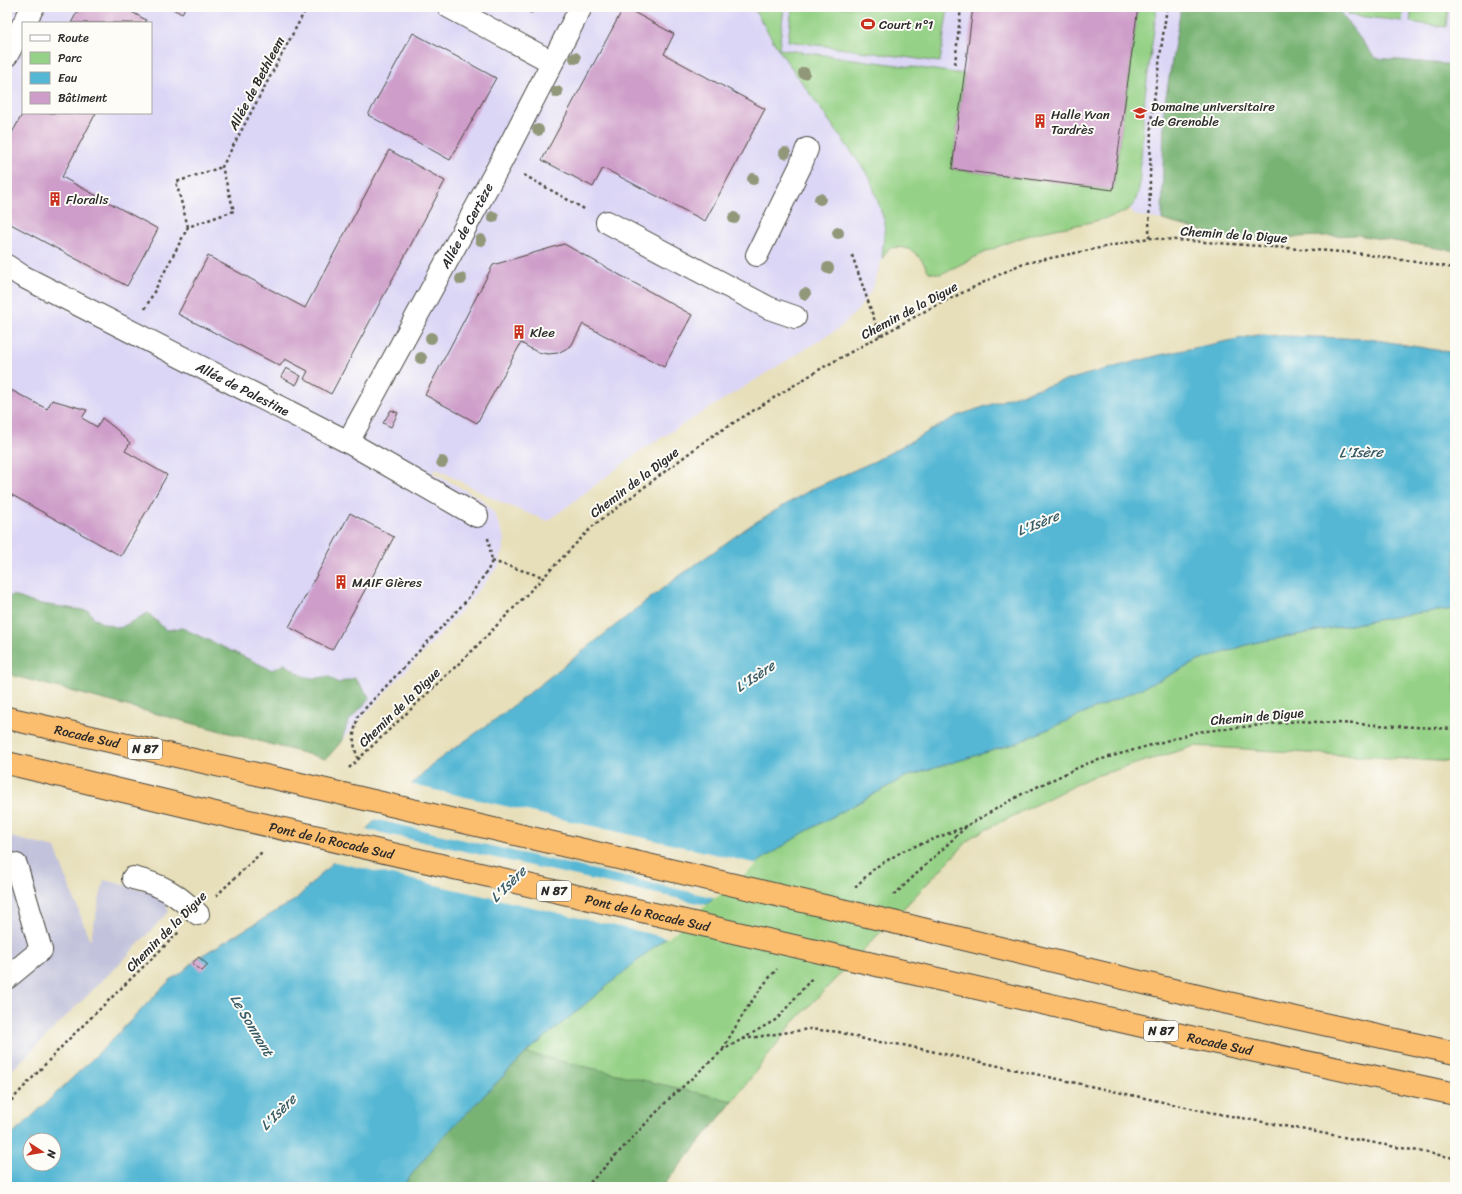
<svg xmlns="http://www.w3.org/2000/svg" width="1462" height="1194" font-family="Sriracha,sans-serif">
<rect width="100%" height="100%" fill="#fdfcf7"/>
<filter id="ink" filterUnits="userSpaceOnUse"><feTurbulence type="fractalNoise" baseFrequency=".025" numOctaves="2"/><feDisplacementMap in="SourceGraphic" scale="8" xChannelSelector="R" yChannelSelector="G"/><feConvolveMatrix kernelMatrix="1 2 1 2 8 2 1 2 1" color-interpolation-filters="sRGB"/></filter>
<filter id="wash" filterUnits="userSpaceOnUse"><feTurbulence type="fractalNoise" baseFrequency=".012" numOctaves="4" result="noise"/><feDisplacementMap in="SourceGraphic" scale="16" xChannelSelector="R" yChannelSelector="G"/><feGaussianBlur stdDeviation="0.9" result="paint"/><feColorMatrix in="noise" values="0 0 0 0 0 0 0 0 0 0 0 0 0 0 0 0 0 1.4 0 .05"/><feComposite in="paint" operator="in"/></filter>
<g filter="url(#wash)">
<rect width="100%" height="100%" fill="#e7dfba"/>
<path fill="#dcd6f6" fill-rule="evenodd" d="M7,7H1455V251L1357,235L1232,239L1162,220L1134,215L1130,208L1106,219L1064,226L1013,240L941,274L929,272L922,259L914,251L902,247L889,248L882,259L872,289L857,311L838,329L640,451L548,521L502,503L435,468L432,473L480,498L494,513L505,539L499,566L441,634L367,712L326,759L7,674ZM23,23H151V113H23Z"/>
<path fill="#c2c2dc" d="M7,836L55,848L90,941L104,880L162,894L169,911L129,954L7,1075Z"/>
<g fill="#95d186" stroke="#607e58">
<path d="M753,7H784L779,49L964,74L952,169L1113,190L1138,7H1157L1145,95L1139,189C1137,195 1136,203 1130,208C1113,222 1055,227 1030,235C999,244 970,260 941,274L929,272C918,253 912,245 889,248L882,259L885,223L870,178L778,49Z"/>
<path d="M792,7H948L940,62L788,41Z"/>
<path d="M1348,7H1404L1402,21L1348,15Z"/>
<path d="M1412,7H1448L1446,27L1410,22Z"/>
<path d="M1455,609V762L1195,746L1089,778L973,836L792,1024L733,1101L662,1187H402L433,1147L526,1053L752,866L803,833L905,777L1017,743L1162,679L1198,661L1253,643L1409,614Z"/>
</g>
<g fill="#78b373" stroke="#526f4f">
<path d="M1181,7H1336L1375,58L1455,65V251L1357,235L1232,239L1162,220L1164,108Z"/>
<path d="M12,595L34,603L89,611C95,623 108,625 120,628L148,613L166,630L182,628L272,670L285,664C301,675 307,682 328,676L338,683L355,678L370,698L348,722L341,742L326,759L7,674V600Z"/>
<path d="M526,1053L733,1101L662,1187H402L433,1147Z"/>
</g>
<path fill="#55b7d4" stroke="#407180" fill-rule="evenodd" d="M1257,335L1370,339L1455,353V609L1409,614L1253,643L1198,661L1162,679L1017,743L905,777L803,833L752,866L526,1053L433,1147L402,1187H7V1140L106,1046L170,980L180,974L199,957L295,900L431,765L500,716L667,585L751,525L812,489L875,461L957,416L1033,390L1092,373L1160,355ZM30,1140H54V1164H30Z"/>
<g fill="#e7dfba">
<path d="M409,784L758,864L716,898L374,819Z"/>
<path d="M364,829L707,905L668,938L331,861Z"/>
</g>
<g id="blocks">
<g fill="#ce9dc9">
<path d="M80,7H123L146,20L145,23H71Z"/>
<path d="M169,7H185L182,14Z"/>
<path d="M519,7H536L532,13Z"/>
<path d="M624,7L674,34L664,54L765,109L705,221L603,168L593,187L542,160Z"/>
<path d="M973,7H1138L1113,190L952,169Z"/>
<path d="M413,33L496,78L450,160L368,115Z"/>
<path d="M23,113H96L62,177L158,229L127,286L7,222V142Z"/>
<path d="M389,150L445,181L331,394L304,379L308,371L285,359L280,366L178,314L208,256L305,308Z"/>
<path d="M564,244L692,315L664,367L583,324L571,346L558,353L548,354L537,352L521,343L477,423L425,395L493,265Z"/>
<path d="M286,368L301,376L296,385L281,377Z"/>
<path d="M9,389L47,409L52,400L87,410L82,418L97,427L102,418L116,429L130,443L125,451L167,475L121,556L12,495L7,505V392Z"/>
<path d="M391,410L398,413L391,427L383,423Z"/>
<path d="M350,513L394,537L332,650L289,627Z"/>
<path d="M199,957L208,965L202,971L192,963Z"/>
</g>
</g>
</g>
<g filter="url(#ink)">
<use href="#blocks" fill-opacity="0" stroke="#474640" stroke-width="1"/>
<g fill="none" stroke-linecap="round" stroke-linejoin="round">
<defs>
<g id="minor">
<path d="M449,7L552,62"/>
<path d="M24,23L33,7"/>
<path d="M7,55L23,25"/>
<path d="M607,222L769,308L795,317"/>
<path d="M757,255L800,167L807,149"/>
<path id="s1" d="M7,266L22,276L348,442L477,516"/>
<path id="s2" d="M348,442L501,162L581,7"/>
<path d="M7,863L16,865L41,950L7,978"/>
<path d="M133,878C163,885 175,893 198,914"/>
</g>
<g id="highway">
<path id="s3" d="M7,718L283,780"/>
<path d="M7,763L240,819"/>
<path d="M910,926L1210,999L1455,1053"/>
<path id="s4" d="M868,963L1190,1037L1455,1094"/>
</g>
</defs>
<use href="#minor" stroke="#474640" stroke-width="24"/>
<use href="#highway" stroke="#474640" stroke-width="24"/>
<g stroke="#474640" stroke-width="2.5" stroke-dasharray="3 3" stroke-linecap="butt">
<path d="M955,64L961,7"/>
<path d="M524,175L586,210"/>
<path d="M188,227L176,182L222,167"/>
<path d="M1149,238L1151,121L1167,7"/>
<path d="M852,255L880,336"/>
<path d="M145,309L188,227L234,211L222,167L307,7"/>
<path d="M492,561L543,577"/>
<path d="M358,759C352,741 353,734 358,716L466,601L488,570L492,561L488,538"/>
<path d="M349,768L472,651L593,526L709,438L822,368L927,310L1021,264L1149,238L1356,253L1455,268"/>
<path d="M855,887L876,867L903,851L967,826"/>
<path d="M894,895L968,825L1022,794L1088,763L1197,732L1298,721L1455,729"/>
<path d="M216,896L263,851"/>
<path d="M743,1039L809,1029L839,1032L871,1041L903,1045L1204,1111L1455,1158"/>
<path d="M723,1049C739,1020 755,993 777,969"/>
<path d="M7,1105L67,1041L180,931"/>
<path d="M586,1187L668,1100L723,1050L777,1019L813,977"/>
</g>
<use href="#minor" stroke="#fff" stroke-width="22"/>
<use href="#highway" stroke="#fbbd6e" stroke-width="22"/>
<defs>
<g id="highway-bridge">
<path d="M283,780L910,926"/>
<path id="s5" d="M240,819L868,963"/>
</g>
</defs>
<use href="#highway-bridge" stroke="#474640" stroke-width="24" stroke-linecap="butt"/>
<use href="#highway-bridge" stroke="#fbbd6e" stroke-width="22"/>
</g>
<g fill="#91987a">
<circle cx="575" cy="58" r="6"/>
<circle cx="804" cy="73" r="6"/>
<circle cx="557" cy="92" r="6"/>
<circle cx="538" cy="130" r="6"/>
<circle cx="785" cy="153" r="6"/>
<circle cx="753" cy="179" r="6"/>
<circle cx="820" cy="199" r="6"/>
<circle cx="493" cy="217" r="6"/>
<circle cx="734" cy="218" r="6"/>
<circle cx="838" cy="233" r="6"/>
<circle cx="481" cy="240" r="6"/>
<circle cx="828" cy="268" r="6"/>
<circle cx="461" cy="279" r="6"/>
<circle cx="805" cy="294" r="6"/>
<circle cx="431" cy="338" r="6"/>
<circle cx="421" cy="358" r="6"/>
<circle cx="442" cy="462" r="6"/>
</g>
</g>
<defs>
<symbol id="stadium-bare" viewBox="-9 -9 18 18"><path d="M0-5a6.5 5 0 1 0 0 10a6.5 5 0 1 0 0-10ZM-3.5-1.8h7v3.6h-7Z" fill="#c8321e" stroke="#fdfcf7" stroke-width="2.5" paint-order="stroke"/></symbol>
<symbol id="university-bare" viewBox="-9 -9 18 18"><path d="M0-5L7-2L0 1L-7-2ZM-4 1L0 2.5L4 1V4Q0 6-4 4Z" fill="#c8321e" stroke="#fdfcf7" stroke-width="2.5" paint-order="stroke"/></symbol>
<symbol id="building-bare" viewBox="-9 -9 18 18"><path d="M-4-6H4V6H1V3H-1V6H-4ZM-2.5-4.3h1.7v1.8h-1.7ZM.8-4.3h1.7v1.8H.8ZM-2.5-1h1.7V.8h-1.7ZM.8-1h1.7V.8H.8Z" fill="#c8321e" stroke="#fdfcf7" stroke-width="2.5" paint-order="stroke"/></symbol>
</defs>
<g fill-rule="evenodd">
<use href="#stadium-bare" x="858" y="14" width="20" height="20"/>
<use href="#university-bare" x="1130" y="103" width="20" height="20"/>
<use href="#building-bare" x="1030" y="111" width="20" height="20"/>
<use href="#building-bare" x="45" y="189" width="20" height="20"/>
<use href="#building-bare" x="509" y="322" width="20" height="20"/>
<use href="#building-bare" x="331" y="572" width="20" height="20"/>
</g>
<g text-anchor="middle" stroke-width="4" stroke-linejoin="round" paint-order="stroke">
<g fill="#fdfcf7" stroke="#6a6a68" stroke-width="1">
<rect x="128" y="739" width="34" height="20" rx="3"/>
<rect x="537" y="881" width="34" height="20" rx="3"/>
<rect x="1144" y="1021" width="34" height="20" rx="3"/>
</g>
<g font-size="12" font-weight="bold" fill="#2b2b2b">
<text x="145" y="753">N 87</text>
<text x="554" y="895">N 87</text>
<text x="1161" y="1035">N 87</text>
</g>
<g font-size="13" fill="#2b2b2b" stroke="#fdfcf7" text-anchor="start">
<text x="879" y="29">Court n°1</text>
<text x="1151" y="111">Domaine universitaire<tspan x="1151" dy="15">de Grenoble</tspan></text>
<text x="1051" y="119">Halle Yvan<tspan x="1051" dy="15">Tardrès</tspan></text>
<text x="66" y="204">Floralis</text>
<text x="530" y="337">Klee</text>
<text x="352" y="587">MAIF Gières</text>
</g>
<g font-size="13" fill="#2b2b2b" stroke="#fdfcf7">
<text transform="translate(256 83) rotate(-62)" y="5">Allée de Bethleem</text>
<text dy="5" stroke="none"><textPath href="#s2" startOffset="247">Allée de Certèze</textPath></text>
<text transform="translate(1234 234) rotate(4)" y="5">Chemin de la Digue</text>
<text transform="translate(909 310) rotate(-28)" y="5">Chemin de la Digue</text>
<text dy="5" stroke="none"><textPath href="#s1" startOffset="266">Allée de Palestine</textPath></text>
<text transform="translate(634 482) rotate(-37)" y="5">Chemin de la Digue</text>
<text transform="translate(399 707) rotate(-44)" y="5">Chemin de la Digue</text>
<text transform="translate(1257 716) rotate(-5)" y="5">Chemin de Digue</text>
<text dy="5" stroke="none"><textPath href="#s3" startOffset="82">Rocade Sud</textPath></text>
<text dy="5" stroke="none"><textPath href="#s5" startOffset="94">Pont de la Rocade Sud</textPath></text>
<text dy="5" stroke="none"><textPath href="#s5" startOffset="418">Pont de la Rocade Sud</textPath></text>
<text transform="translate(166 931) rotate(-45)" y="5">Chemin de la Digue</text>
<text dy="5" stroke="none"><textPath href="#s4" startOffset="361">Rocade Sud</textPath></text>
</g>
<g font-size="14" font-style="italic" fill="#3a5c66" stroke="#fdfcf7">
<text transform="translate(1361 452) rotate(-1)" y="5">L'Isère</text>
<text transform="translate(1038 523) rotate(-22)" y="5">L'Isère</text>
<text transform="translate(755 676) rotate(-34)" y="5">L'Isère</text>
<text transform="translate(508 884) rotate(-45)" y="5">L'Isère</text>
<text transform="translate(252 1025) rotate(59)" y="5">Le Sonnant</text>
<text transform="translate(278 1112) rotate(-45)" y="5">L'Isère</text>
</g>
</g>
<rect width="1462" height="1194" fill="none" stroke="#fdfcf7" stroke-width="24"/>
<rect x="22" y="22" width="130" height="92" fill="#fdfcf7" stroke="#a9a8a5"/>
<rect x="30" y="35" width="20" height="6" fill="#ffffff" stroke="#a9a8a5"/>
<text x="58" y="42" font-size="12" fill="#2b2b2b">Route</text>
<rect x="30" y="52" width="20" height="12" fill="#95d186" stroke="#a9a8a5"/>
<text x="58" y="62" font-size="12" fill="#2b2b2b">Parc</text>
<rect x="30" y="72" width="20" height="12" fill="#55b7d4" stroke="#a9a8a5"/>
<text x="58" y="82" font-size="12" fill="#2b2b2b">Eau</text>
<rect x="30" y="92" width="20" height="12" fill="#ce9dc9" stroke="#a9a8a5"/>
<text x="58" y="102" font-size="12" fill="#2b2b2b">Bâtiment</text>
<g transform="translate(42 1152) rotate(102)"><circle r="19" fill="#fdfcf7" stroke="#a9a8a5"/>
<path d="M0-3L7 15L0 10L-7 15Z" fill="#c8321e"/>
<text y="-6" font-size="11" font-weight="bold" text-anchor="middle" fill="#2b2b2b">N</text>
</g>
</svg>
